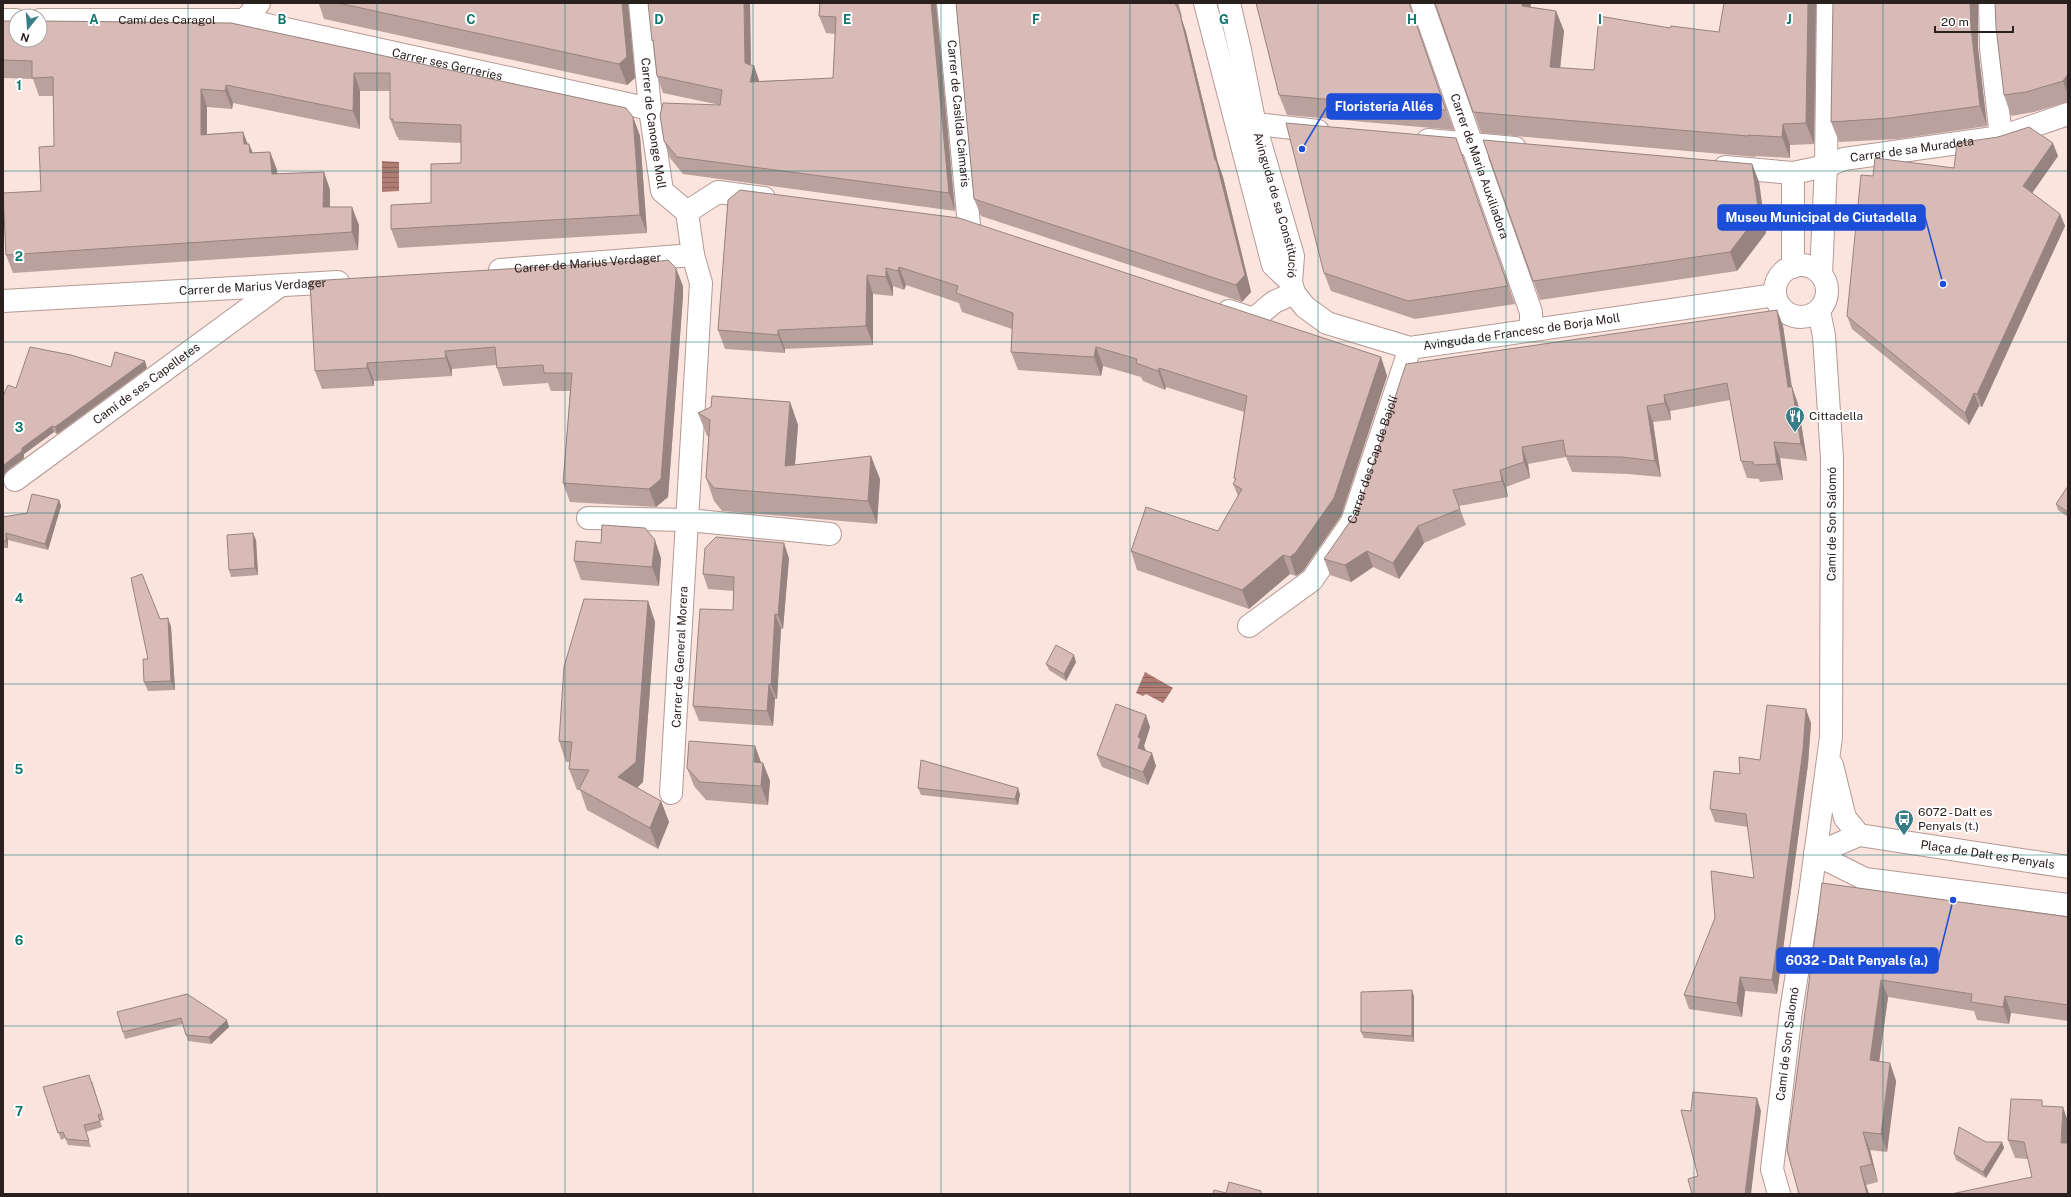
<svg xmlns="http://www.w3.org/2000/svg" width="2071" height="1197" font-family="'Public Sans',sans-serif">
<defs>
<pattern id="water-rules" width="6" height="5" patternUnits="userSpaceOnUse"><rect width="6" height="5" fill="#b17c73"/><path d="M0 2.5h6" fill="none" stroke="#90655e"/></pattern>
</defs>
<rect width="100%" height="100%" fill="#fbe3de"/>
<g fill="url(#water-rules)">
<path d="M382,161L399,162V191L382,192Z"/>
<path d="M1145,672L1173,688L1163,703L1146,694L1143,696L1136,693Z"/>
</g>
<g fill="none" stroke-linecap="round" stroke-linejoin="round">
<defs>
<g id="street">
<path id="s1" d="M640,3L650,109L662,191L687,212L693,255L701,283L671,793"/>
<path id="s2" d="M948,3L969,225"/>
<path id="s3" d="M1422,3L1531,312V330"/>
<path d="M1990,3L1991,48L2001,137"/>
<path d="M3,20H16"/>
<path id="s4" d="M40,20H245L650,109"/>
<path d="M245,20L259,3"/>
<path d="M1246,112L1248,123L1318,131"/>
<path d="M1428,140L1515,148"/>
<path id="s5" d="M1725,167L1793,173L1826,166L1844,159L2001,137L2068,114"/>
<path d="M687,212L718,192L764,198"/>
<path d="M1793,267V173"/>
<path id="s6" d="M500,270L693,255"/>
<path d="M1821,274L1826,166L1828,3"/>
<path id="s7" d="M3,301L338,282"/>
<path d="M1229,311L1254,319L1274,302L1294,293"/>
<path id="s8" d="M15,480L278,287"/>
<path d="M588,518L688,520L830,534"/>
<path id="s9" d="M1249,626L1312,580L1352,522L1410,348"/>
</g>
<g id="secondary">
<path d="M1205,3L1273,265L1291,282"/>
<path id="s10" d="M1229,3L1240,50L1255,125L1293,256L1291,282L1294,293L1305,307L1327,323L1410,348L1775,295"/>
<circle cx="1801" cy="291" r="26"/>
<path d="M1832,765L1845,818L1859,835"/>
<path d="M1815,854L1865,879L2068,905"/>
<path id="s11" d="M1815,854L1859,835L2068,867"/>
<path id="s12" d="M1779,1194L1772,1169L1791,1011L1810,893L1831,737L1832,458L1824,336L1819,311"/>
</g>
</defs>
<use href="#street" stroke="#b59994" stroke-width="24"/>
<use href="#secondary" stroke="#b59994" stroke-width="24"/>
<use href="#street" stroke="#fff" stroke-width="22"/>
<use href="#secondary" stroke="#fff" stroke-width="22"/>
</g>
<g fill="#baa19d">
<path d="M309,3H628L635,78L627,85L324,19L319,4H309Z"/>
<path d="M648,3H750L751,65L754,66L759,81L833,78L835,34L826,33L819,16L820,3H936L955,211L683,174L670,158L664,141L720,105L663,93L657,76Z"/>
<path d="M798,3H810L799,4Z"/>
<path d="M956,3H1178L1182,17H1181L1186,32L1218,163L1223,177L1251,292L1242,302L981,216L974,199Z"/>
<path d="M1435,3L1531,7L1556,11L1564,31L1560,68L1594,70L1670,28L1719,32L1724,3H1816L1814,144L1790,145V158L1755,156L1756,157L1481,133Z"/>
<path d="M1833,3H1978V48L1987,126L1898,139L1839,142L1831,122Z"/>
<path d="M2068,3V102L2034,112L2011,116L2004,95Z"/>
<path d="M1410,7L1454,130L1287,115L1279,95Z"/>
<path d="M3,21L231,23L633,117L640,136L647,233L398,248L391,229L431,203L461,163V143L399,140L398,137H397L390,119V91H360V129L233,103L232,109L207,107V134L243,132L247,144H249L253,153L270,152L277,170V174L324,172L330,190V207L359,225L358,250L13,273L6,255L41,191L54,146V96H39L33,79L3,78Z"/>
<path d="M1456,138L1515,304L1415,319L1331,291L1324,273Z"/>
<path d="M1483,140L1752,164L1759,182L1766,233L1737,271L1540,300Z"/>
<path d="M2058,156L2032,193L2060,214L2065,226L1982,407L1979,406L1969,425L1852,329L1847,316L1873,176L1954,168Z"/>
<path d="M728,200L1381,357L1387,376L1341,516L1303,571L1296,576L1290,574L1249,609L1137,570L1131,551L1218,531L1238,496L1233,484L1235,480L1234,478L1244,412L1166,387L1165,390L1143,381L1141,377L1103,366L1101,376L1018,370L1011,352L1012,329L962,312L959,303L906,285L904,290L893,286V296L873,294V345L785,349V353L725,349L718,330Z"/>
<path d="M654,260L655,262L683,286V296L668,497L656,507L570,502L563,483L570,391H551L548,383L503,386L496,365L452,369V376L374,381V386L322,389L315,371Z"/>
<path d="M1777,310L1783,326L1792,387L1798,404L1807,461L1780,458L1783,480L1760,482L1759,479L1747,478L1741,461L1730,400L1670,411L1671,420L1653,422L1661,477L1628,474L1572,472L1566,457L1528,464L1530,478L1506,487L1508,497L1459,506L1466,525L1424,543L1399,579L1373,567L1351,582L1330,575L1324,559L1358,510Z"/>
<path d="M111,367L147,368L57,434L54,432L24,454V458L8,470L16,388Z"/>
<path d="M790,402L798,425L795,465L880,479L877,524L722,511L714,501L706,478L709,437L707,436L698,413Z"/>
<path d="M2068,486V517L2058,510L2056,504Z"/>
<path d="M59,500L61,506L48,550L8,540V548H3V517L27,513Z"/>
<path d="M256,540L258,575L231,577L229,570Z"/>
<path d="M601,543L661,558L659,586L581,580L574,561Z"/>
<path d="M789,558L783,629H781L777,699H775L773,726L699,721L693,706L733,610V591L708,589L703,574Z"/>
<path d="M648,601L655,622L643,782L637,788L661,801L669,822L658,849L587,810L580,790H577L569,769L570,762H566L559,741Z"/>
<path d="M168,618L171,627L175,690L148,691L144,682L148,659L160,619Z"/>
<path d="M1076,662L1066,681L1049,670L1046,664Z"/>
<path d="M1811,723L1808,764L1777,994L1745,991L1742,1017L1689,1009L1684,995L1754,878L1748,827L1715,822L1710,809L1740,774Z"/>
<path d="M1150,727L1144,746L1146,751L1156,766L1148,785L1102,767L1097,755Z"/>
<path d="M755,746L761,763H763L770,781L768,805L706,800L694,786L687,768Z"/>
<path d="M918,788L1020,794L1018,805L921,795Z"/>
<path d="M1822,883L2068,917V1021L2011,1013L2009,1024L1977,1020L1974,1011L1888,997L1879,1061L1890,1063L1896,1081L1887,1152L1870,1150L1878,1182L1866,1185L1869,1194H1799Z"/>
<path d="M187,994L229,1027L211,1044L188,1041L183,1024L125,1039L123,1032Z"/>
<path d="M1414,996V1042L1364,1038L1361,1032Z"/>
<path d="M92,1081L104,1120L100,1121L102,1127L86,1132L91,1147L68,1145L65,1138L61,1140L43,1087Z"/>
<path d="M2044,1106L2032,1177L2028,1159L2015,1158L2008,1140Z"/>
<path d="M1986,1142H2002L2004,1148L1986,1178L1956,1160L1954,1154Z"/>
</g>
<g fill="#97837f">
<path d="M622,3H628L635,78L627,85L619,64Z"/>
<path d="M744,3H750L751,77L754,66L760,83L750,82L745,63Z"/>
<path d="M931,3H936L955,211L949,193Z"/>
<path d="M1177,3H1178L1182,17Z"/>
<path d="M1522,3H1531L1529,27L1522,6Z"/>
<path d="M1808,3H1816L1814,144L1806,123Z"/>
<path d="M1970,3H1978V48L1987,126L1980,106L1971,28Z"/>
<path d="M1556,11L1564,31L1558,88L1550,67Z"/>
<path d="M1180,14L1186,32L1218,163L1223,177L1251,292L1242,302L1236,285L1215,160Z"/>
<path d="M354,73L360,91V129L353,111Z"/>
<path d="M2068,74V95L2063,81Z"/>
<path d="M226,85L233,103L232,109L225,91Z"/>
<path d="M201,89L207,107V153L201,135Z"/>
<path d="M633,117L640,136L647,233L640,215Z"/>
<path d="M1783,124L1790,145V158L1782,137Z"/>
<path d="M243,132L250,150L244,144Z"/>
<path d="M2053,143L2058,156L2028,199L2023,186Z"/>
<path d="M249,144L256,162L250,153Z"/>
<path d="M270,152L277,170L279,193L272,174Z"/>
<path d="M1752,164L1759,182L1766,233L1737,271L1730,252Z"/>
<path d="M324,172L330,190V225L323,207Z"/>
<path d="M352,207L359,225L358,250L352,232Z"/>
<path d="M2060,214L2065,226L1982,407L1977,394Z"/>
<path d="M899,267L906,285L904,290L898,271Z"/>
<path d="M676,268L683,286V296L668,497L656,507L649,489Z"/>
<path d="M886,268L893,286V296L886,277Z"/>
<path d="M867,275L873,294V345L866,326Z"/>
<path d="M1777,310L1783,326L1794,404L1788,387Z"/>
<path d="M778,330L785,349V353L778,335Z"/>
<path d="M1096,347L1103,366L1101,376L1094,357Z"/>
<path d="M445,351L452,369V376L446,358Z"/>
<path d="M1381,357L1387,376L1341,516L1303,571L1296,576L1290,557Z"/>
<path d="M145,361L147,368L57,434L55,427Z"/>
<path d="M367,363L374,381V386L367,368Z"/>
<path d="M1159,368L1166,387L1165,390L1158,371Z"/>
<path d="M1792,387L1798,404L1807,461L1801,444Z"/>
<path d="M1974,393L1979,406L1969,425L1965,413Z"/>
<path d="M1664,395L1670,411L1671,420L1665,403Z"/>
<path d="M790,402L798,425L793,489L785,466Z"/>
<path d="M1647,406L1653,422L1661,477L1655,461Z"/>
<path d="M52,426L54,432L24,454V458L8,470L3,476V466L5,464L22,448Z"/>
<path d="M1774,442L1780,458L1783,480L1777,464Z"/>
<path d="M1522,447L1528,464L1530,478L1524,462Z"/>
<path d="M871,456L880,479L877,524L868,501Z"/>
<path d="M1500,470L1506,487L1508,497L1502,481Z"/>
<path d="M59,500L61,506L48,550L45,544Z"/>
<path d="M1418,526L1424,543L1399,579L1393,563Z"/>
<path d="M6,533L8,540V548L6,541Z"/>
<path d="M253,533L256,540L258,575L255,568Z"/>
<path d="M655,540L661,558L659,586L652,567Z"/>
<path d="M784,543L789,558L783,629L778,615Z"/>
<path d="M1367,551L1373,567L1351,582L1345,565Z"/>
<path d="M1283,555L1290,574L1249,609L1242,590Z"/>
<path d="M648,601L655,622L643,782L626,798L618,777Z"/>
<path d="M775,614L781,629L777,699L771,685Z"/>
<path d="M168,618L171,627L175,690L171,681Z"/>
<path d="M1074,655L1076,662L1066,681L1064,674Z"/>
<path d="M769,684L775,699L773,726L767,711Z"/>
<path d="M1806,709L1811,723L1808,764L1777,994L1772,980Z"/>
<path d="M1146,715L1150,727L1144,746L1146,751L1138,748V737Z"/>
<path d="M755,746L762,765L754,762Z"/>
<path d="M1152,753L1156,766L1148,785L1143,772Z"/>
<path d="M763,763L770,781L768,805L761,786Z"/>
<path d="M1018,788L1020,794L1018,805L1015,799Z"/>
<path d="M661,801L669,822L658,849L650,828Z"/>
<path d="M1740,977L1745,991L1742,1017L1737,1003Z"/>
<path d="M1881,980L1888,997L1877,1078L1870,1060Z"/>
<path d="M1412,990L1414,996V1042L1412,1036Z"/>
<path d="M2005,996L2011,1013L2009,1024L2003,1007Z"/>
<path d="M227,1020L229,1027L211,1044L209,1037Z"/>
<path d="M1890,1063L1896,1081L1887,1152L1881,1134Z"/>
<path d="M1757,1098L1761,1111L1751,1194H1745Z"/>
<path d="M2063,1107L2068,1121V1149L2061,1143Z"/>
<path d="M1863,1132L1870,1150L1878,1182L1872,1164Z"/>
<path d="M2002,1142L2004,1148L1986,1178L1983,1172Z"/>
<path d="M1860,1167L1869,1194H1867Z"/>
</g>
<g fill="#d8bbb6" stroke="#97837f">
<path d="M338,3H622L627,57L619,64Z"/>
<path d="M648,3H744L745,63L754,66L750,82L833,78L836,17L819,16L820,3H931L949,193L677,157L664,141L660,115L663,103L720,105L722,90L657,76L653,40L652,41Z"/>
<path d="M956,3H1175L1180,14L1215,160H1216L1245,275L1236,285L974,199Z"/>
<path d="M1256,3H1409L1446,110L1279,95Z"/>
<path d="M1435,3H1522V6L1556,11L1550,67L1594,70L1599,16L1670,28L1671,26L1719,32L1724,3H1808L1806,123L1783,124L1782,137L1748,135V136L1473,112Z"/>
<path d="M1833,3H1970L1971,28L1980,106L1890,118L1831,122Z"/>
<path d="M1995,3H2068V74L2063,81L2026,92L2004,95L1996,27Z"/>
<path d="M3,21H16V40H40V21L231,23L626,108L633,117L640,215L391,229V205L431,203V164L461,163V125L393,122V119H390V73H354L353,111L226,85L225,91L201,89V135L243,132L244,144H249L250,153L270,152L272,174L324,172L323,207H352V232L6,255L3,193L41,191L39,147L54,146L53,77L32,78V61L3,60Z"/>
<path d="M1286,123L1456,138L1508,286L1408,301L1324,273Z"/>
<path d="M2029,127L2053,143L2023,186L2060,214L1977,394L1974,393L1965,413L1847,316L1861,175L1873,176L1875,158L1954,168L1957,143L1998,137Z"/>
<path d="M1483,140L1752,164L1759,214L1730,252L1533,281Z"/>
<path d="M740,190L959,218L1381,357L1334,498L1296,552L1290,557L1283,555L1242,590L1131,551L1146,507L1218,531L1242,489L1233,484L1236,479L1234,478L1247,396L1159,368L1158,371L1136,363L1137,359L1096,347L1094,357L1011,352L1013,313L956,293L958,286L899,267L898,271L886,268V277L867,275L866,326L778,330V335L718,330L728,200Z"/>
<path d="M654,260V262L668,260L676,268V277L661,479L649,489L563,483L572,373H544L543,365L497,368L495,347L445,351L446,358L367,363V368L315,371L310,281Z"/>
<path d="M1777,310L1788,387H1792L1801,444L1774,442L1777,464L1754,465L1753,462L1741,461L1727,383L1664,395L1665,403L1647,406L1655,461L1622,457L1566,456L1563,440L1522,447L1524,462L1500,470L1502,481L1453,490L1460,509L1418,526L1393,563L1367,551L1345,565L1324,559L1358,510L1406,364Z"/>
<path d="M30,347L71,355L111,367L115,352L145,361L55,427L52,426L22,448V451L5,464L3,466V396L8,385L16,388Z"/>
<path d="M712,396L790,402L785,466L871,456L868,501L714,488L706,478L710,420L698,413L711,407Z"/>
<path d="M2068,486V512L2056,504Z"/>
<path d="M32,494L59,500L45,544L6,533V541H3V517L27,513Z"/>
<path d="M602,525L645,528L655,540L652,567L574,561L576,541L601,543Z"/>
<path d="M253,533L255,568L229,570L227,535Z"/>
<path d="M716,537L784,543L778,615L775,614L771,685L769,684L767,711L693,706L700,609L733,610L734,577L703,574L705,548Z"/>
<path d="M142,574L160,619L168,618L171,681L144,682L143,659H148L131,578Z"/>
<path d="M584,599L648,601L636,762L618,777L661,801L650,828L579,789L589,770L569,769L572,742L559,741L564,667Z"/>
<path d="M1056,645L1074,655L1064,674L1046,664Z"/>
<path d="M1116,704L1146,715L1138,737L1141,739L1138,748L1152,753L1143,772L1097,755Z"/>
<path d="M1767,705L1806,709L1803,750L1772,980L1740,977L1737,1003L1684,995L1715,918L1711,871L1754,878L1746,814L1710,809L1714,771L1740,774L1739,757L1760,760Z"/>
<path d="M689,741L755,746L754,762L763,763L761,786L700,782L687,768Z"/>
<path d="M921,760L1018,788L1015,799L918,788Z"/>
<path d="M1822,883L2068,917V1005L2005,996L2003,1007L1971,1002L1972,994L1881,980L1870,1060L1890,1063L1881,1134L1863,1132L1872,1164L1860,1167L1867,1194H1799L1787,1150Z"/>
<path d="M1412,990V1036L1361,1032V992Z"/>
<path d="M187,994L227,1020L209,1037L186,1035L181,1018L123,1032L117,1012Z"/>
<path d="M89,1075L102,1114L98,1115L100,1121L84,1125L89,1141L66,1139L63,1132L58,1133L43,1087Z"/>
<path d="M1693,1092L1757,1098L1745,1194H1692L1688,1179L1698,1176L1681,1110L1691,1111Z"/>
<path d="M2011,1099L2042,1100V1106L2063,1107L2061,1143H2068V1194H1951L2032,1177L2024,1142L2008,1140Z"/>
<path d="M1959,1127L1986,1142H2002L1983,1172L1954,1154Z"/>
<path d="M1229,1182L1261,1191V1194H1213L1214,1190L1226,1193Z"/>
</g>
<path fill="none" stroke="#0f766e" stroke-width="1" stroke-opacity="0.55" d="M188,3V1194M377,3V1194M565,3V1194M753,3V1194M941,3V1194M1130,3V1194M1318,3V1194M1506,3V1194M1694,3V1194M1883,3V1194M3,171H2068M3,342H2068M3,513H2068M3,684H2068M3,855H2068M3,1026H2068"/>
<defs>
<symbol id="restaurant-pin" viewBox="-11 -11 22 30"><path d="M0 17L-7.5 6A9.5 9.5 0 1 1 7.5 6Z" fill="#387e89" stroke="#fff"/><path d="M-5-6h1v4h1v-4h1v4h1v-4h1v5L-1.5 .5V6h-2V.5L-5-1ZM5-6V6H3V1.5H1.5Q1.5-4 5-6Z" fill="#fff"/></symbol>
<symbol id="bus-pin" viewBox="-11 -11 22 30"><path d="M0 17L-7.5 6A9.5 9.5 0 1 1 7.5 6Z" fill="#387e89" stroke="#fff"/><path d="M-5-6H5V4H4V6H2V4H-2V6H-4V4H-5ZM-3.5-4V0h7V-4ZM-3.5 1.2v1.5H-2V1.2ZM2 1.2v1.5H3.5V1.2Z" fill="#fff"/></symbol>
</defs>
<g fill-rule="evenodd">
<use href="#restaurant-pin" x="1784" y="405" width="22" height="30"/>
<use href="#bus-pin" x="1893" y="808" width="22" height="30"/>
</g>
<g text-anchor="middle" stroke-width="4" stroke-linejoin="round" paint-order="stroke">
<g font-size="12" fill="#2a201e" stroke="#fff">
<text dy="4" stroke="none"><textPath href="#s4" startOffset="127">Camí des Caragol</textPath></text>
<text dy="4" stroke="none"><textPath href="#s4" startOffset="412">Carrer ses Gerreries</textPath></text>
<text dy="4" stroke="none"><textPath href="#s2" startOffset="111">Carrer de Casilda Caimaris</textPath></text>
<text dy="4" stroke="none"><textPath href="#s1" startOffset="121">Carrer de Canonge Moll</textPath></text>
<text dy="4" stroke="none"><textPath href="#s5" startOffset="190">Carrer de sa Muradeta</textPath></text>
<text dy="4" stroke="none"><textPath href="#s3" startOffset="173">Carrer de Maria Auxiliadora</textPath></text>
<text dy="4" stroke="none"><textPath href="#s10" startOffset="208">Avinguda de sa Constitució</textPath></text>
<text dy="4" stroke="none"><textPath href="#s6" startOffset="88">Carrer de Marius Verdager</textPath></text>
<text dy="4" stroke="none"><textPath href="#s7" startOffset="250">Carrer de Marius Verdager</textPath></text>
<text dy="4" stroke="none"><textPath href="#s10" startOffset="543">Avinguda de Francesc de Borja Moll</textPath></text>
<text dy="4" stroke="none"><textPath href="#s8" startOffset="163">Camí de ses Capelletes</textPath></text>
<text dy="4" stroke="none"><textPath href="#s9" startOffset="214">Carrer des Cap de Bajolí</textPath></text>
<text dy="4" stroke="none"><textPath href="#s12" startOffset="675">Camí de Son Salomó</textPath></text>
<text transform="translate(680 657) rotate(-87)" y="4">Carrer de General Morera</text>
<text dy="4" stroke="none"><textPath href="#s11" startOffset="178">Plaça de Dalt es Penyals</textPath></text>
<text dy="4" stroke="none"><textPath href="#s12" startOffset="152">Camí de Son Salomó</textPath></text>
</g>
<g font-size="12" fill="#2a201e" stroke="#fff" text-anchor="start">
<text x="1809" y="420">Cittadella</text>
<text x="1918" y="816">6072 - Dalt es<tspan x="1918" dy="14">Penyals (t.)</tspan></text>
</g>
</g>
<g font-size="13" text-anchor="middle" font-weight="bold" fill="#0f766e" stroke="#fff" stroke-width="4" stroke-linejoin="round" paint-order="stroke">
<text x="94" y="24">A</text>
<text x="282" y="24">B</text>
<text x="471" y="24">C</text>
<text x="659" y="24">D</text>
<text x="847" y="24">E</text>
<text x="1036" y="24">F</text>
<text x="1224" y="24">G</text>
<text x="1412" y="24">H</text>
<text x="1600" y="24">I</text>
<text x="1789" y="24">J</text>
<text x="19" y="90">1</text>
<text x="19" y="261">2</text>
<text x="19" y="432">3</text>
<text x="19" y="603">4</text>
<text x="19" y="774">5</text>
<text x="19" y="945">6</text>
<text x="19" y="1116">7</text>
</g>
<path fill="none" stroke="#1d4ed8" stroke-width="1.5" d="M1302 149L1327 107M1943 284L1925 217M1953 900L1938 961"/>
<g fill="#1d4ed8" stroke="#fff" stroke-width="1.5">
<circle cx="1302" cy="149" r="4"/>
<circle cx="1943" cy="284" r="4"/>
<circle cx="1953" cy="900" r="4"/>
</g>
<g fill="#1d4ed8" stroke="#1d4ed8" stroke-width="1.5">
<rect x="1327" y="94" width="114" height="25" rx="4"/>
<rect x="1718" y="205" width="207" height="25" rx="4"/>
<rect x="1777" y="948" width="161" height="25" rx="4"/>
</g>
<g font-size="13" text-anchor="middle" font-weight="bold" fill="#fff">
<text x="1384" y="111">Floristería Allés</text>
<text x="1821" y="222">Museu Municipal de Ciutadella</text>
<text x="1857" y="965">6032 - Dalt Penyals (a.)</text>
</g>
<rect width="2071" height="1197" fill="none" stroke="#2a201e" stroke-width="8"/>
<g transform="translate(28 28) rotate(197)"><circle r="19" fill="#ffffff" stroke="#aaa6a5"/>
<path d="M0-3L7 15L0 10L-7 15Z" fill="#387e89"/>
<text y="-6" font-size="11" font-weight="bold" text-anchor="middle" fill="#2a201e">N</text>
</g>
<path d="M1935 26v6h78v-6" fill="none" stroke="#2a201e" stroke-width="2"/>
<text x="1941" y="26" font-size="12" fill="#2a201e" stroke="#ffffff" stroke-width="3" paint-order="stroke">20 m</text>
</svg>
